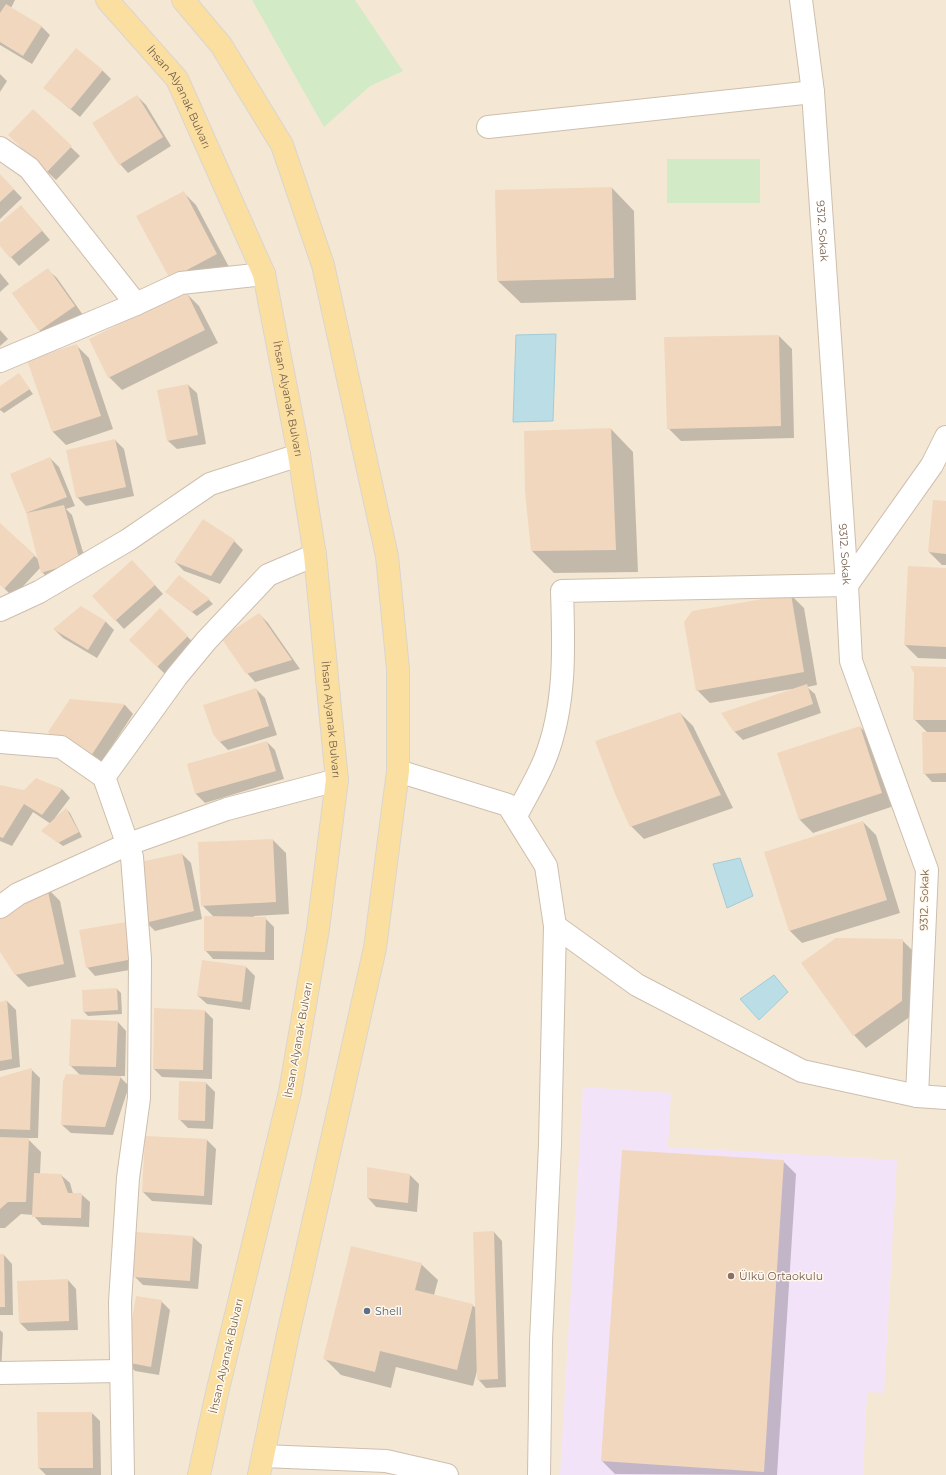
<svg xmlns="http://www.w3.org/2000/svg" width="946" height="1475" font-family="Montserrat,sans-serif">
<rect width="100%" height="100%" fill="#fcf6e7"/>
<rect fill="#f4e8d5" x="0" y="0" width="946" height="1475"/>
<path fill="#f3e3f9" d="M583,1087L671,1093L668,1147L897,1160L884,1393L867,1392L863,1475H560Z"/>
<g fill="#d2eac5">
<path d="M252,0H355L403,71L370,86L324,127Z"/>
<rect x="667" y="159" width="93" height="44"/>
</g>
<g fill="#bbdde6" stroke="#a1ccd8">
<path d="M556,334L553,421L513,422L516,335Z"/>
<path d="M740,858L753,896L727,908L713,864Z"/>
<path d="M774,975L788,992L759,1020L740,999Z"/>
</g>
<g fill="#0003">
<path d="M0,0H15L11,8L41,26L50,35L32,64L0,45Z"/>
<path d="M102,70L111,79L80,117L45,88Z"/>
<path d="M0,74L7,81L0,92Z"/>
<path d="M137,96L146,105L171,146L128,173L120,164Z"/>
<path d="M33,111L80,156L56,180L18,144Z"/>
<path d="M0,175L22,198L0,219Z"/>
<path d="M612,188L634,211L636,300L521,303L498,281Z"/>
<path d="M183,192L196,205L229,267L171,279Z"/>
<path d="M21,206L50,240L19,266L0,245V224Z"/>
<path d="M48,270L57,278L83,315L49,339L40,331L13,294Z"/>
<path d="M0,273L9,284L0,292Z"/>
<path d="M186,293L199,306L218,343L122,390L109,377Z"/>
<path d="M0,330L8,339L0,346Z"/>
<path d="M779,336L792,349L794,438L681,441L668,428Z"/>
<path d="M76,345L89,358L113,429L66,445L53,432L28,361Z"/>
<path d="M19,375L33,394L4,413L0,410V387Z"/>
<path d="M188,385L197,393L206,444L177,449L168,441Z"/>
<path d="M611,429L633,452L638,572L554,573L532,551Z"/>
<path d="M115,440L124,449L134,496L86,506L77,497Z"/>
<path d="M50,458L59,467L75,506L66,509L72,515L88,569L51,581L42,572L41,567L13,597L0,584V524L39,560L27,513L11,474Z"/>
<path d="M946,502V565H942L929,552Z"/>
<path d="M234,541L243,550L220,584L184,571L175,562Z"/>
<path d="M946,569V659L918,658L905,645Z"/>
<path d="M141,570L163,594L124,629L93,596Z"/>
<path d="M179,576L209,600L213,604L197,616L171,596Z"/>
<path d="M791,595L804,608L817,685L807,687L815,694L821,713L743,740L734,731L792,689L710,703L697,690Z"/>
<path d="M160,610L196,645L166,675L130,640Z"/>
<path d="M259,614L268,623L300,669L255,682L247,673Z"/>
<path d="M105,621L114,630L97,658L63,638L54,629Z"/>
<path d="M946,668V782H932L924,773L928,733L914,719Z"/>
<path d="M256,689L265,698L277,735L228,750L220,742Z"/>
<path d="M70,700L125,705L133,714L98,767L58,741L49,732Z"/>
<path d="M680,713L693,726L733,808L644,839L631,826Z"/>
<path d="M860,727L873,740L894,806L813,833L800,820L778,754Z"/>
<path d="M267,742L275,750L284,779L205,803L196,794L188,764Z"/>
<path d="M36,779L62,789L70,798L54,819L66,809L70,813L82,837L63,846L43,831L51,824L33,812L12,846L0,841V786L25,791Z"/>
<path d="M863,822L876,835L900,913L802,943L789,930Z"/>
<path d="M273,840L286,853L289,914L254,916V918H265L274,927V960L213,959L205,950L214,917L202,905Z"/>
<path d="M182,854L191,863L202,919L155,931L146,922Z"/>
<path d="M47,888L60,901L76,977L28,987L15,974L0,950V918Z"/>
<path d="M134,932L141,968L95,976L87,967Z"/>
<path d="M902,940L915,953L914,1014L866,1048L854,1035Z"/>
<path d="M203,961L246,967L255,976L250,1010L207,1004L198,996Z"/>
<path d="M117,989L121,993L122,1014L88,1016L84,1012L83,991Z"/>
<path d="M7,1001L16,1010L20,1067L0,1071V1003Z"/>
<path d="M205,1011L213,1019L212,1079L162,1077L154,1069Z"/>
<path d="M118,1022L126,1031L125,1076H119L129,1086L113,1135L71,1133L62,1125L80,1075L70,1065Z"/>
<path d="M31,1069L40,1078L38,1138H27L41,1152L40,1174L61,1175L70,1183L73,1194H81L90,1202L89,1227L42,1225L33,1215L21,1214L5,1228H0V1078Z"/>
<path d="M206,1083L215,1092L213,1129L188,1128L179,1119Z"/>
<path d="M207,1140L216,1149L212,1205L152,1201L143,1192Z"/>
<path d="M783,1161L796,1174L777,1475L615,1474L602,1461Z"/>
<path d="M410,1175L419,1184L417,1212L376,1207L368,1198Z"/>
<path d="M494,1232L502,1241L506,1387L486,1388L478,1379L477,1371L473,1386L396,1367L391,1388L341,1375L325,1359L421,1264L438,1280L434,1295L472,1305L476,1308Z"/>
<path d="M137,1233L193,1237L202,1245L198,1289L143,1285L134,1276Z"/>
<path d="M0,1255H4L12,1264L13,1315H0Z"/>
<path d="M68,1280L76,1289L78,1330L28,1331L20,1323Z"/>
<path d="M161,1301L170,1310L159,1375L135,1371L126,1362Z"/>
<path d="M0,1330L3,1333L1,1373H0Z"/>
<path d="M38,1413H92L100,1421L101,1475H46L39,1468Z"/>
</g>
<g fill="#f2d7bf">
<path d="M6,4L42,26L23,56L0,42V13Z"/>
<path d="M76,48L103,70L71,109L43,88Z"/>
<path d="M137,95L163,137L119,165L92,123Z"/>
<path d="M33,109L72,146L47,172L8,135Z"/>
<path d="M0,174L14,189L0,202Z"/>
<path d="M612,187L614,278L497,281L495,190Z"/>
<path d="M184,191L217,254L170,279L136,216Z"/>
<path d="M21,205L42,231L10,258L0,246V223Z"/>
<path d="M48,268L75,306L39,331L12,293Z"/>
<path d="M186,291L205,330L108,378L89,339Z"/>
<path d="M779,335L781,426L667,429L664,337Z"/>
<path d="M77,344L101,416L52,432L27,360Z"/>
<path d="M19,373L30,389L0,409V386Z"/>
<path d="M188,384L198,435L167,441L157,390Z"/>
<path d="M611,428L616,550L531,551L525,492L524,431Z"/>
<path d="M115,439L126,487L76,498L66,450Z"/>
<path d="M50,457L67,497L26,513L10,474Z"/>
<path d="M933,500L946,501V554L928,552Z"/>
<path d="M64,505L80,561L41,573L26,513Z"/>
<path d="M203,519L235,540L211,576L174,562Z"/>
<path d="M0,523L35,555L4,589L0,585Z"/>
<path d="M132,560L155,585L115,621L92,596Z"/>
<path d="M908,566L946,568V647L904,645Z"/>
<path d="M179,575L210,599L192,612L165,592Z"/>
<path d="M791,594L804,672L696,691L684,622L692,611Z"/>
<path d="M81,606L106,621L88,650L53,629Z"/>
<path d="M160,608L188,636L157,667L129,640Z"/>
<path d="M259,613L292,660L246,674L221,638Z"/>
<path d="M910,666L946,667V720H913L914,673Z"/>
<path d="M807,684L813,704L734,732L721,713Z"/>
<path d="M256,688L269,726L219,742L213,734L203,705Z"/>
<path d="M70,699L125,704L89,759L48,732Z"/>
<path d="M680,712L721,795L630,827L615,794L595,741Z"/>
<path d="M860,726L882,793L799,820L777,753Z"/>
<path d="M922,732H946V773L923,774Z"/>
<path d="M267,741L276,771L195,794L187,764Z"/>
<path d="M36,778L62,789L42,815L24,804L3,838L0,837V785L24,790Z"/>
<path d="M66,808L79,832L58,843L41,831Z"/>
<path d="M863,821L887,900L789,931L764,852Z"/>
<path d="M273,839L276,902L201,906L198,842Z"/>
<path d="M182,853L194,911L145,923L136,863Z"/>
<path d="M47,887L64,964L15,975L0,952V917Z"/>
<path d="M204,916L266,917L265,952L204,951Z"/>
<path d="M126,922L133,959L86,968L79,930Z"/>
<path d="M836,938L903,939L902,1001L853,1036L801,963Z"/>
<path d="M202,960L246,966L242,1002L197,996Z"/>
<path d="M117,988L118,1010L83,1012L82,990Z"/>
<path d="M7,1000L12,1059L0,1061V1002Z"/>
<path d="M154,1008L205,1010L203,1070L153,1069Z"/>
<path d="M71,1019L118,1021L116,1067L69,1066Z"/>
<path d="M32,1068L30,1130L0,1129V1077Z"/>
<path d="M66,1074L121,1076L105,1127L61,1125L63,1081Z"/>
<path d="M179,1081L206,1082L205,1121L178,1120Z"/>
<path d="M145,1136L207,1139L204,1196L142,1192Z"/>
<path d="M0,1137L29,1138L26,1202H8L0,1209Z"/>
<path d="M622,1150L784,1160L764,1472L601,1461Z"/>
<path d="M367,1167L410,1174L408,1203L367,1198Z"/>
<path d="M34,1173L61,1174L68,1193H82L81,1218L32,1217Z"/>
<path d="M494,1231L498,1379L477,1380L473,1232Z"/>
<path d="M136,1232L193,1236L190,1281L133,1277Z"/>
<path d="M351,1246L422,1263L415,1290L473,1304L457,1370L380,1351L375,1372L323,1359Z"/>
<path d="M0,1254H4L5,1307H0Z"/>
<path d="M68,1279L69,1321L19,1323L17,1281Z"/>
<path d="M136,1296L162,1300L151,1367L125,1362Z"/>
<path d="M37,1412H92L93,1468H38Z"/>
</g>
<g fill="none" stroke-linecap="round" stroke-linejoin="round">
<defs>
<g id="minor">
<path id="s1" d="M801,0L813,92L847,585L851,661L927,870L917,1096"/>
<path d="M488,127L813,92"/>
<path d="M0,148L29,168L136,304"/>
<path d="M0,361L136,304L181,283L264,274"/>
<path d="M0,610L39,592L128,540L210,484L299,455"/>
<path d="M0,742L61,747L104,777L132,857L140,959L139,1098L128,1178L120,1302L123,1475"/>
<path d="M398,771L508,805L546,866L555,926L550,1144L541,1341L539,1475"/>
<path d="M104,777L177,676L206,641L268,575L315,555"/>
<path d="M516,816C525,798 537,779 545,759C566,706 564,647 562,591L847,585L932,465L946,437"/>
<path d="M0,907L18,894L126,845L227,809L337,780"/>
<path d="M555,926L637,985L802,1071L917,1096L946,1098"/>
<path d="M0,1373L121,1371"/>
<path d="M263,1456L386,1461L447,1475"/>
</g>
<g id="primary">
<path id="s2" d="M107,0L177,79L264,274L299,455L315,555L337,780L318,929L290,1092L217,1393L199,1475"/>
<path d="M183,0L221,45L282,145L323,265L387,556L398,669V771L375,948L287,1339L259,1475"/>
</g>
</defs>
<use href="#minor" stroke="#cebead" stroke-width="24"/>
<use href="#primary" stroke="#dbd5d0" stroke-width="24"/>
<use href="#minor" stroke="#fff" stroke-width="22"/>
<use href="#primary" stroke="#fadfa0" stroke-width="22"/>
</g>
<circle fill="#8d6e63" stroke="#fff9ed" stroke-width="1.5" cx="731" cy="1276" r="4"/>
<circle fill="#5c6f8a" stroke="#fff9ed" stroke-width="1.5" cx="367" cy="1311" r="4"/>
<g text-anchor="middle" stroke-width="3" stroke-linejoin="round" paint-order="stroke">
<g font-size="11" fill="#765e4b" stroke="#fff9ed">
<text dy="4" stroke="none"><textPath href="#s2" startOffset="122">İhsan Alyanak Bulvarı</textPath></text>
<text dy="4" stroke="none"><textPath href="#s1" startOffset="232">9312. Sokak</textPath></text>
<text dy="4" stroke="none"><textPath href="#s2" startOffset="446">İhsan Alyanak Bulvarı</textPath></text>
<text dy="4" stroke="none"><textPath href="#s1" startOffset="556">9312. Sokak</textPath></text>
<text dy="4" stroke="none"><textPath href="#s2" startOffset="770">İhsan Alyanak Bulvarı</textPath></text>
<text transform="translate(924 900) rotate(-89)" y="4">9312. Sokak</text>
<text transform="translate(298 1040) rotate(-80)" y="4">İhsan Alyanak Bulvarı</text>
<text transform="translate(226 1356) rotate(-77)" y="4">İhsan Alyanak Bulvarı</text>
</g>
<g font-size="11" fill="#785e54" stroke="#fff9ed" text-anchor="start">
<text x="739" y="1280">Ülkü Ortaokulu</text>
</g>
<g font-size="11" fill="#4e5e75" stroke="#fff9ed" text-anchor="start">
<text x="375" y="1315">Shell</text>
</g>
</g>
</svg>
